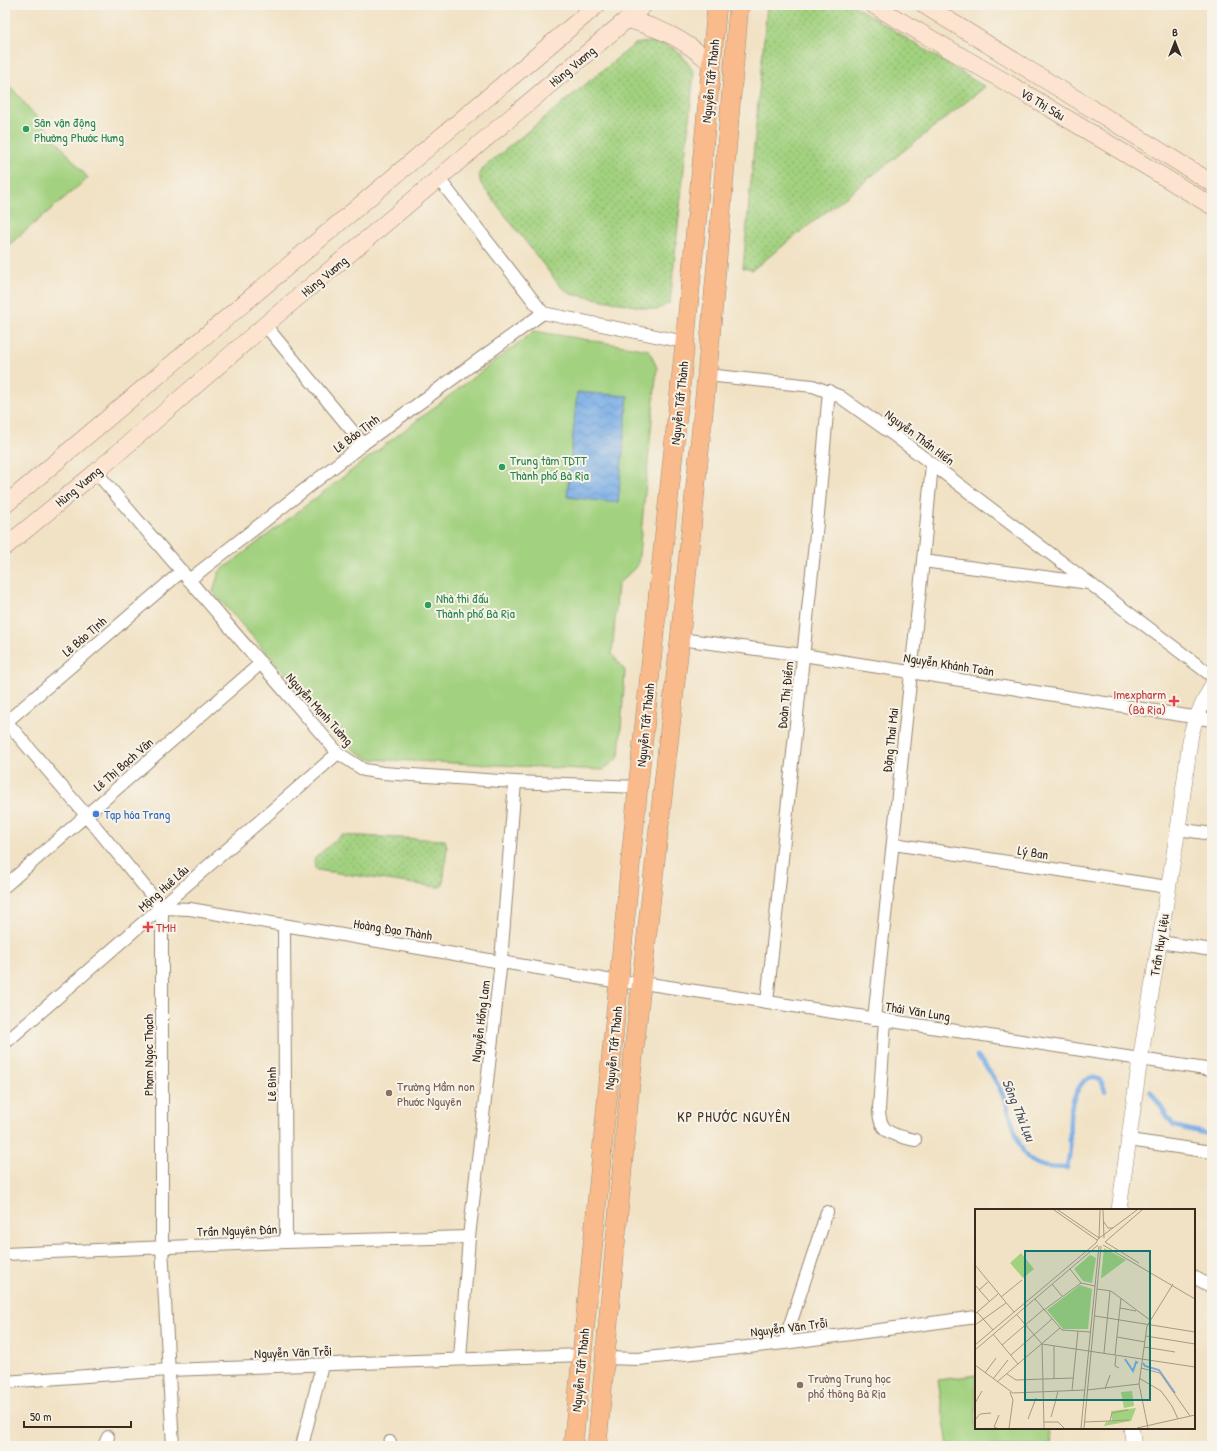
<svg xmlns="http://www.w3.org/2000/svg" width="1217" height="1451" font-family="'Patrick Hand',sans-serif">
<defs>
<pattern id="grass-dots" width="8" height="8" patternUnits="userSpaceOnUse"><rect width="8" height="8" fill="#a2d17f"/><path d="M2 2h.1M6 6h.1" fill="none" stroke="#85aa67" stroke-width="1.8" stroke-linecap="round"/></pattern>
<pattern id="water-waves" width="16" height="10" patternUnits="userSpaceOnUse"><rect width="16" height="10" fill="#79ade6"/><path d="M0 5q4-4 8 0t8 0" fill="none" stroke="#648dba"/></pattern>
</defs>
<rect width="100%" height="100%" fill="#f7f3e8"/>
<filter id="ink" filterUnits="userSpaceOnUse"><feTurbulence type="fractalNoise" baseFrequency=".025" numOctaves="2"/><feDisplacementMap in="SourceGraphic" scale="8" xChannelSelector="R" yChannelSelector="G"/><feConvolveMatrix kernelMatrix="1 2 1 2 8 2 1 2 1" color-interpolation-filters="sRGB"/></filter>
<filter id="wash" filterUnits="userSpaceOnUse"><feTurbulence type="fractalNoise" baseFrequency=".012" numOctaves="4" result="noise"/><feDisplacementMap in="SourceGraphic" scale="16" xChannelSelector="R" yChannelSelector="G"/><feGaussianBlur stdDeviation="0.9" result="paint"/><feColorMatrix in="noise" values="0 0 0 0 0 0 0 0 0 0 0 0 0 0 0 0 0 1.4 0 .05"/><feComposite in="paint" operator="in"/></filter>
<g filter="url(#wash)">
<rect width="100%" height="100%" fill="#f1e2c5"/>
<g fill="url(#grass-dots)" stroke="#6e7e4e">
<path d="M767,5H853L985,87L752,270L743,268Z"/>
<path d="M650,42C676,45 681,52 694,73L670,302L657,310L571,294L560,286L481,184L479,175L483,168L635,44Z"/>
<path d="M341,835L445,840L447,847L443,885L439,887L429,886L317,870L315,868L314,859Z"/>
</g>
<g fill="#a2d17f" stroke="#6e7e4e">
<path d="M5,80L88,178L5,248Z"/>
<path d="M534,331L649,350L657,368L638,565L618,584L612,654L625,671L619,757L603,770L369,759L351,748L213,592L219,572Z"/>
<path d="M976,1375V1428H1049L1051,1446H948L938,1380Z"/>
</g>
<path fill="url(#water-waves)" stroke="#5a6c82" d="M577,392L628,396L618,503L567,497Z"/>
<g fill="none" stroke-linecap="round" stroke-linejoin="round">
<g stroke="#79ade6" stroke-width="4.5">
<path d="M977,1056C990,1070 999,1085 1006,1102C1011,1116 1018,1150 1029,1159C1040,1168 1053,1168 1067,1168C1068,1161 1070,1153 1070,1146C1070,1124 1067,1106 1080,1086C1084,1081 1087,1076 1095,1078C1102,1079 1103,1085 1105,1091"/>
<path d="M1150,1091L1174,1126L1212,1135"/>
</g>
</g>
</g>
<g filter="url(#ink)">
<g fill="none" stroke-linecap="round" stroke-linejoin="round">
<defs>
<g id="minor">
<path d="M439,179L543,313L685,342"/>
<path d="M265,325L363,444"/>
<path d="M707,375L813,386L839,396L891,433L1212,676"/>
<path d="M96,472L338,753L364,770L383,773L515,782L638,787"/>
<path d="M923,561L1089,583"/>
<path d="M189,580L363,444L543,313"/>
<path d="M680,639L803,655L1212,720"/>
<path d="M5,720L86,815L162,908V1247L173,1446"/>
<path d="M5,723L182,571"/>
<path d="M1178,829L1212,834"/>
<path d="M894,844L1167,887"/>
<path d="M5,886L261,663"/>
<path d="M162,908L190,909L619,982L643,983L1212,1070"/>
<path d="M284,926L286,1242"/>
<path d="M1160,942L1212,950"/>
<path d="M767,1002L818,514L829,391"/>
<path d="M874,1019L923,561L932,464"/>
<path d="M885,1020L879,1109C879,1135 895,1135 915,1140"/>
<path d="M5,1043L338,753"/>
<path d="M1129,1140L1212,1152"/>
<path d="M5,1254L286,1242L469,1237"/>
<path d="M1194,1277L1212,1287"/>
<path d="M784,1343L827,1212"/>
<path d="M605,1358L638,1359L784,1343L976,1317"/>
<path d="M460,1359L469,1237L501,961L515,782"/>
<path d="M5,1382L168,1370L582,1355"/>
<path d="M104,1446L108,1437"/>
<path d="M302,1446L322,1365"/>
<path d="M388,1446L390,1442"/>
</g>
<g id="tertiary">
<path d="M1119,1210L1138,1073L1178,829L1191,734L1196,718L1212,685"/>
<path d="M1131,1428L1134,1446"/>
</g>
<g id="secondary">
<path d="M873,5L1033,98L1212,206"/>
<path d="M924,5L1212,183"/>
<path d="M627,19C664,30 682,38 711,63"/>
<path d="M5,505L597,5"/>
<path d="M5,547L96,472L265,325L644,5"/>
</g>
<g id="primary">
<path d="M573,1446L638,787L685,342L717,5"/>
<path d="M597,1446L629,1094L680,639L707,375L739,5"/>
</g>
</defs>
<use href="#minor" stroke="#968672" stroke-width="14"/>
<use href="#tertiary" stroke="#968672" stroke-width="16"/>
<use href="#secondary" stroke="#968672" stroke-width="18"/>
<use href="#primary" stroke="#968672" stroke-width="20"/>
<use href="#minor" stroke="#fff" stroke-width="12"/>
<use href="#tertiary" stroke="#fff" stroke-width="15"/>
<use href="#secondary" stroke="#fde4d1" stroke-width="17"/>
<use href="#primary" stroke="#fabb8c" stroke-width="19"/>
</g>
</g>
<g fill="#2e9e5b" stroke="#f7f3e8" stroke-width="1.5">
<circle cx="26" cy="129" r="4"/>
<circle cx="502" cy="467" r="4"/>
<circle cx="428" cy="605" r="4"/>
</g>
<g fill="#e0444e" stroke="#f7f3e8" stroke-width="1.5">
<path d="M1172 695h4v4h4v4h-4v4h-4v-4h-4v-4h4z"/>
<path d="M146 921h4v4h4v4h-4v4h-4v-4h-4v-4h4z"/>
</g>
<circle fill="#3f7fe0" stroke="#f7f3e8" stroke-width="1.5" cx="96" cy="814" r="4"/>
<g fill="#8d6e63" stroke="#f7f3e8" stroke-width="1.5">
<circle cx="389" cy="1093" r="4"/>
<circle cx="800" cy="1385" r="4"/>
</g>
<g text-anchor="middle" stroke-width="4" stroke-linejoin="round" paint-order="stroke">
<g font-size="13" fill="#3b2a1e" stroke="#f7f3e8">
<text transform="translate(572 66) rotate(-40)" y="5">Hùng Vương</text>
<text transform="translate(710 81) rotate(-84)" y="5">Nguyễn Tất Thành</text>
<text transform="translate(1043 104) rotate(31)" y="5">Võ Thị Sáu</text>
<text transform="translate(324 276) rotate(-40)" y="5">Hùng Vương</text>
<text transform="translate(679 403) rotate(-84)" y="5">Nguyễn Tất Thành</text>
<text transform="translate(356 433) rotate(-37)" y="5">Lê Bảo Tịnh</text>
<text transform="translate(920 437) rotate(37)" y="5">Nguyễn Thần Hiến</text>
<text transform="translate(78 486) rotate(-40)" y="5">Hùng Vương</text>
<text transform="translate(84 636) rotate(-41)" y="5">Lê Bảo Tịnh</text>
<text transform="translate(949 664) rotate(9)" y="5">Nguyễn Khánh Toàn</text>
<text transform="translate(785 695) rotate(-84)" y="5">Đoàn Thị Điểm</text>
<text transform="translate(320 709) rotate(48)" y="5">Nguyễn Mạnh Tường</text>
<text transform="translate(645 725) rotate(-84)" y="5">Nguyễn Tất Thành</text>
<text transform="translate(890 740) rotate(-84)" y="5">Đặng Thai Mai</text>
<text transform="translate(123 764) rotate(-41)" y="5">Lê Thị Bạch Vân</text>
<text transform="translate(1033 852) rotate(9)" y="5">Lý Ban</text>
<text transform="translate(163 888) rotate(-42)" y="5">Mộng Huê Lầu</text>
<text transform="translate(393 929) rotate(9)" y="5">Hoàng Đạo Thành</text>
<text transform="translate(1159 945) rotate(-81)" y="5">Trần Huy Liệu</text>
<text transform="translate(918 1011) rotate(9)" y="5">Thái Văn Lung</text>
<text transform="translate(480 1021) rotate(-83)" y="5">Nguyễn Hồng Lam</text>
<text transform="translate(613 1048) rotate(-84)" y="5">Nguyễn Tất Thành</text>
<text transform="translate(148 1055) rotate(-90)" y="5">Phạm Ngọc Thạch</text>
<text transform="translate(271 1084) rotate(-90)" y="5">Lê Bình</text>
<text transform="translate(237 1230) rotate(-2)" y="5">Trần Nguyên Đán</text>
<text transform="translate(789 1327) rotate(-7)" y="5">Nguyễn Văn Trỗi</text>
<text transform="translate(293 1352) rotate(-2)" y="5">Nguyễn Văn Trỗi</text>
<text transform="translate(580 1370) rotate(-84)" y="5">Nguyễn Tất Thành</text>
</g>
<g font-size="13" fill="#27864d" stroke="#f7f3e8" text-anchor="start">
<text x="34" y="127">Sân vận động<tspan x="34" dy="15">Phường Phước Hưng</tspan></text>
<text x="510" y="465">Trung tâm TDTT<tspan x="510" dy="15">Thành phố Bà Rịa</tspan></text>
<text x="436" y="603">Nhà thi đấu<tspan x="436" dy="15">Thành phố Bà Rịa</tspan></text>
</g>
<g font-size="13" fill="#be3a42" stroke="#f7f3e8" text-anchor="end">
<text x="1166" y="699">Imexpharm<tspan x="1166" dy="15">(Bà Rịa)</tspan></text>
<text x="156" y="932" text-anchor="start">TMH</text>
</g>
<g font-size="13" fill="#366cbe" stroke="#f7f3e8" text-anchor="start">
<text x="104" y="819">Tạp hóa Trang</text>
</g>
<g font-size="13" fill="#785e54" stroke="#f7f3e8" text-anchor="start">
<text x="397" y="1091">Trường Mầm non<tspan x="397" dy="15">Phước Nguyên</tspan></text>
<text x="808" y="1383">Trường Trung học<tspan x="808" dy="15">phổ thông Bà Rịa</tspan></text>
</g>
<g font-size="14" font-style="italic" fill="#4e515a" stroke="#f7f3e8">
<text transform="translate(1019 1110) rotate(68)" y="5">Sông Thủ Lựu</text>
</g>
<g font-size="14" letter-spacing="1" fill="#3b2a1e" stroke="#f7f3e8">
<text x="734" y="1122">KP PHƯỚC NGUYÊN</text>
</g>
</g>
<g transform="translate(975 1209)">
<rect width="220" height="220" fill="#f1e2c5"/>
<path d="M129,39L151,51L127,69H126ZM115,46L121,49L117,74L108,72L99,60ZM161,199L156,212L129,217L131,213L137,212L136,202Z" fill="#a2d17f"/>
<path d="M46,44L59,60L48,69L35,54ZM105,76L117,80L113,120H88L72,101ZM157,182L159,197L149,199L146,183Z" fill="#a2d17f"/>
<path fill="none" stroke="#79ade6" stroke-width="2" d="M150,150L158,162L161,153L163,154M168,154L170,157L184,161L200,184"/>
<path fill="none" stroke="#a89882" stroke-width="1" d="M79,1L122,31M83,1L124,29L125,1M128,1L129,29M129,13L133,19H138M130,33L164,54M130,33L167,1M128,36L220,90M0,56L39,103M95,60L106,74L120,77M77,75L87,87M0,76L14,92M122,80L136,82L175,111M4,81L13,73M220,81V67M26,88L47,71M60,90L87,121L115,123M145,99L161,102M69,101L106,74M2,103L18,121M0,105L23,85M42,106L67,135L69,219M120,107L220,123M0,116L31,94M18,125L43,155M171,127L220,135M142,128L170,133M67,135L220,158M0,136L121,34L123,30L162,1M27,136L69,100M79,137V169M169,138L200,143M0,141L123,36M129,144L135,82M36,146L77,110M140,146L146,89M141,147L140,157L144,159M0,156L38,184L110,181M166,159L185,164L215,207M10,164L21,149M32,165L41,171L98,169M164,169L186,182L197,197L203,210M18,170L33,151M22,173L85,119M130,180L135,166M97,181L103,122M112,181L164,175M0,194L7,182M80,194L83,182M76,208L80,194M53,210L61,189M0,211L5,205L16,204M135,212L154,211M69,213H83L89,219M109,213L135,212L137,204L153,201M22,219L19,218L24,206M34,219L38,191L35,183M106,219L124,37M109,219L126,37M162,219L220,206M173,219L164,175L172,117L198,75"/>
<path fill="#0f766e" fill-opacity="0.15" stroke="#0f766e" stroke-width="2" d="M50,42H175V191H50Z"/>
<rect width="220" height="220" fill="none" stroke="#3b2a1e" stroke-width="2"/>
</g>
<rect width="1217" height="1451" fill="none" stroke="#f7f3e8" stroke-width="20"/>
<g transform="translate(1175 42)" stroke="#f7f3e8" stroke-width="3" paint-order="stroke">
<path d="M0-3L7 15L0 10L-7 15Z" fill="#3b2a1e"/>
<text y="-6" font-size="11" font-weight="bold" text-anchor="middle" fill="#3b2a1e">B</text>
</g>
<path d="M24 1421v6h107v-6" fill="none" stroke="#3b2a1e" stroke-width="2"/>
<text x="30" y="1421" font-size="12" fill="#3b2a1e" stroke="#f7f3e8" stroke-width="3" paint-order="stroke">50 m</text>
</svg>
